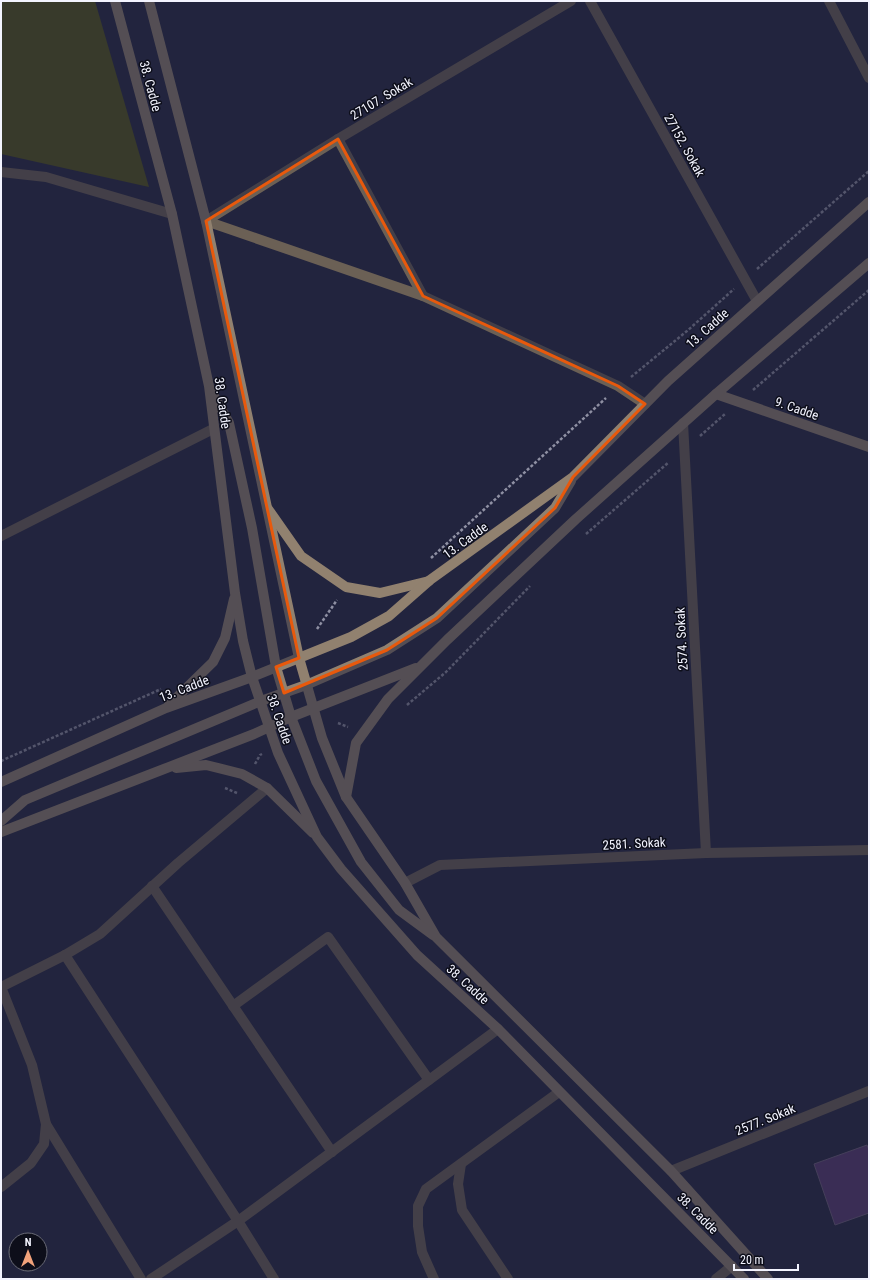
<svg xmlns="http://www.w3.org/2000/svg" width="870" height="1280" font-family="'Roboto Condensed',sans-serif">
<rect width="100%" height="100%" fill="#22243e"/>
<path fill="#525416" d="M1,1H95L149,187L1,154Z"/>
<path fill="#583972" stroke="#6e5f7c" d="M867,1145L869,1150V1213L835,1225L814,1164Z"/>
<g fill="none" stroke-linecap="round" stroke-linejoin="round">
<g stroke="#8f90a3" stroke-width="2.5" stroke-dasharray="3 2" stroke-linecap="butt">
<path d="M757,269L869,171"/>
<path d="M631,377L687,331L734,289"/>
<path d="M753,390L869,290"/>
<path d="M700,436L725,414"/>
<path d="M586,534L669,462"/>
<path d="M431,558L606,398"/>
<path d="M317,629L337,600"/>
<path d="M407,705L446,672L530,586"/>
<path d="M338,723L348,727"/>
<path d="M1,761L161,689"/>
<path d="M255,764L260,755L262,754"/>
<path d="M225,788L237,793"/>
</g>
<g stroke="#6b6055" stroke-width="10">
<path d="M590,1L757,301"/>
<path d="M829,1L869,78"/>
<path d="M338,139L423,296"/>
<path d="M1,172L46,177L172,214"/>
<path d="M206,221L423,296L618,386L645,404"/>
<path d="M206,221L338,139L571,1"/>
<path d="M683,423L706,853"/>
<path d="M1,536L213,429"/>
<path d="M405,883L440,865L706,853L869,850"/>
<path d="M152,886L332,1152"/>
<path d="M65,955L238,1221L274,1279"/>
<path d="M233,1006L328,937L429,1080"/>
<path d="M46,1124L141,1279"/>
<path d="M461,1164L458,1184L462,1210L508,1279"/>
<path d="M671,1171L869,1091"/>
<path d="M1,1187L31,1163L44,1144L46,1124L32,1065L1,987L65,955L100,934L178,863L267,788"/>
<path d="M151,1279L238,1221L498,1029"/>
<path d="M434,1279L422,1252L418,1226V1206L426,1189L559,1092"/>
<path d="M716,1279L732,1266"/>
</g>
<g stroke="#91816f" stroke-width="10">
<path d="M115,1L172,214L209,386L235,593L243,641L252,677L278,753L317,837L341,869L417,955L498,1029L744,1279"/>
<path d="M149,1L206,221L299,658L322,738L346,797L405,883L436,937L671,1171L768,1279"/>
<path d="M211,391L229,423L252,528L276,667L291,717L316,781L361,862L399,910L433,935"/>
<path d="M716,394L869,447"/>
<path d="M268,509L301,556L346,587L380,593L429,581"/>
<path d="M169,705L213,662L225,638L234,599"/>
<path d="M176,768L206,765L242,774L267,788L313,833"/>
<path d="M1,782L166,708L252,677L351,637L389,616L430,580L573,477L668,381L869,202"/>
<path d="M346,797L356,743L388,699L447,640L576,519L716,394L869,263"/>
<path d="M1,821L25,800L261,701L306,685L387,650L437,618L555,508L571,481"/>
<path d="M1,832L164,769L254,734L291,717L416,668"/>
</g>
</g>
<path d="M0 0H870V1280H0ZM338,139L423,296L618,386L645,404L573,477L555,508L437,618L387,650L284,693L276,667L299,658L206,221Z" fill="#22243e" fill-opacity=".55" fill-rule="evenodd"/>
<path fill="none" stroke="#e8590c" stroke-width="3" stroke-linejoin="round" d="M338,139L423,296L618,386L645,404L573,477L555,508L437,618L387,650L284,693L276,667L299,658L206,221Z"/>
<g text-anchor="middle" stroke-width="3" stroke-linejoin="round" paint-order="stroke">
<g font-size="13" fill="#f3f4ff" stroke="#0d0e1a">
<text transform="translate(151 86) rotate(75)" y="5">38. Cadde</text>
<text transform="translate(381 98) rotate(-31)" y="5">27107. Sokak</text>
<text transform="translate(685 145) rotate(61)" y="5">27152. Sokak</text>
<text transform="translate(707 328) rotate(-42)" y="5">13. Cadde</text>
<text transform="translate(223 403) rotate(82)" y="5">38. Cadde</text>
<text transform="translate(797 408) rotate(19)" y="5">9. Cadde</text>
<text transform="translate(465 540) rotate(-36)" y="5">13. Cadde</text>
<text transform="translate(681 639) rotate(-93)" y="5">2574. Sokak</text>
<text transform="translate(184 688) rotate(-21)" y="5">13. Cadde</text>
<text transform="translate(280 719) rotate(71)" y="5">38. Cadde</text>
<text transform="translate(634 843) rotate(-3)" y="5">2581. Sokak</text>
<text transform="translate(468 984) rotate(42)" y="5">38. Cadde</text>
<text transform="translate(765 1119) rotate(-22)" y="5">2577. Sokak</text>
<text transform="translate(698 1213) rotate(45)" y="5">38. Cadde</text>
</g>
</g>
<rect width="870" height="1280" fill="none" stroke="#f3f4ff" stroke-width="4"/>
<g transform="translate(28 1252)"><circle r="19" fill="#0d0e1a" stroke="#696a76"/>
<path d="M0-3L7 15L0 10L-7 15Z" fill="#f1a27b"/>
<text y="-6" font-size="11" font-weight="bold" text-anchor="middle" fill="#f3f4ff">N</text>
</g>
<path d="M734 1264v6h64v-6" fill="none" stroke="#f3f4ff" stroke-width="2"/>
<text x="740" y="1264" font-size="12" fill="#f3f4ff" stroke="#0d0e1a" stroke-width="3" paint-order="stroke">20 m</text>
</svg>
